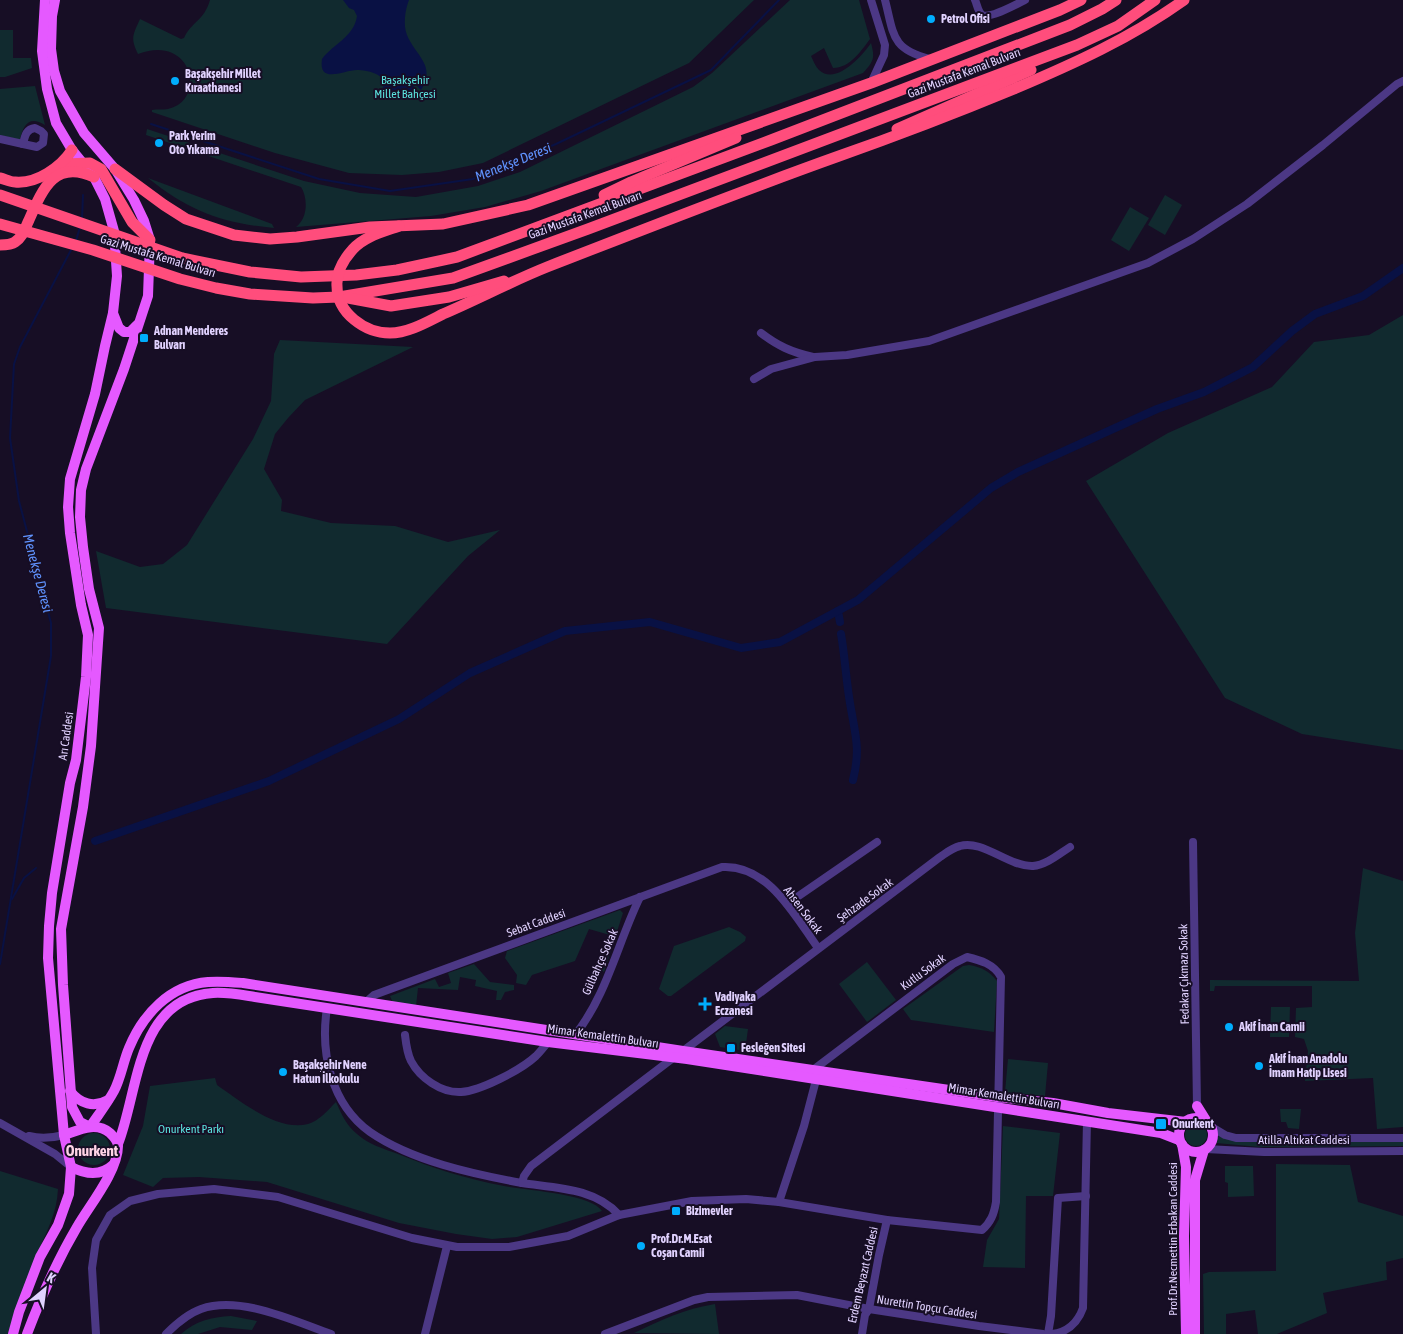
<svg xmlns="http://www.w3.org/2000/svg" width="1403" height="1334" font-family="'Asap Condensed',sans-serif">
<rect width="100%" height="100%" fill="#170e25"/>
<g fill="#112a2f">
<path d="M210,0H754L689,63L483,163L439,172L402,175L349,173L275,153L152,112V110C157,109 163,110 168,109C208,100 192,33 138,54C130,38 133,35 140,19L181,39L184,38C192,21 204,21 210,0Z"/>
<path d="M790,0H859L870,39C861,51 850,68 833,68L824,48L811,56C813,60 815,66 819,70C836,86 863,55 871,43C875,58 874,61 863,73L541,191L485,207L431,216L296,227C308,218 308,198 301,187L146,135L147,129L304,181L360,193L416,197L478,186L520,172L693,87L712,73Z"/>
<path d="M0,30H13V58H31L32,68L5,77H0Z"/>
<path d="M35,86L45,125C29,115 23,125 20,140L0,135V89Z"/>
<path d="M148,178L272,224L274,228C221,223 189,211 148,178Z"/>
<path d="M1165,195L1182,205L1165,235L1148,225Z"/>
<path d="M1130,207L1149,218L1129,251L1111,240Z"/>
<path d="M1403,315V750L1302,734L1225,698L1086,481L1168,433L1272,387L1314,342L1369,335Z"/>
<path d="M280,340L413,347L305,400L288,418L275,434L264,469L282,500L281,511L331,523L395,526L448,542L500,530L468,556L387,644L106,608L96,551L140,567L163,564L187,545L253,439L271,401L274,354Z"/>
<path d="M1363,868L1403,881V1127L1377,1129L1373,1078L1305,1081L1308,1051L1304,1039L1295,1037L1296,1008L1312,1007V986H1215L1214,991H1210V980L1359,981L1355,933Z"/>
<path d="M620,910L623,913L604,972L600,969L610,935L589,929L575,961L532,975L526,985L516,983L517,975L505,958L507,951Z"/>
<path d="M729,927L740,932L746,937L745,941L671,996H668L659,989L674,946Z"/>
<path d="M867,962L896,1000L867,1022L839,984Z"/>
<path d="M474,964L490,982L514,985V990L505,992L501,1000H496L497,991L475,986L476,980L460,977L458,990L418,988L416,1006L393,1003L390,996L435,979L439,987L451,983L448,973Z"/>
<path d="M969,965C981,967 989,971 997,981L994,1032L911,1020L903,1009L963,966Z"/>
<path d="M1271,1007H1290L1289,1037H1270Z"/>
<path d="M725,1026L748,1029L745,1051L720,1047L715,1034Z"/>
<path d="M1008,1059L1048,1063L1045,1096L1005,1092Z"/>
<path d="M215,1078L217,1085C240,1101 278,1132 308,1124C319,1121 328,1110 336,1102C342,1115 346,1125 357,1134C368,1144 384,1149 398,1154C432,1168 467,1179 504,1186C525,1190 592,1194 602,1211L517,1237L492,1239L456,1234L399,1223L267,1182L199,1177L163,1178L153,1187L123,1175L143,1126L150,1086Z"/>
<path d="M1280,1109H1301L1299,1129L1288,1128L1286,1122H1281Z"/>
<circle cx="1196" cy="1135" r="11"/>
<path d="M1003,1126L1060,1133L1053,1196H1026L1025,1268L983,1267L987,1240L999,1219Z"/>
<circle cx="94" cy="1149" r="16"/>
<path d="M1218,1136L1228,1139L1403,1141V1146L1260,1147L1216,1143Z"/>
<path d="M1276,1164L1350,1165L1358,1202L1403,1216V1258L1386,1262L1387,1280L1323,1293L1327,1313L1277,1334H1258L1255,1310L1226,1314V1334H1204L1203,1274L1209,1272L1276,1271Z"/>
<path d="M1225,1166H1253L1254,1196L1228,1197V1183L1225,1182Z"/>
<path d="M0,1171L58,1189C57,1214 46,1232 37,1255C27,1281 17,1307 8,1334H0Z"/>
<path d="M715,1304L719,1334L634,1333C661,1320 684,1309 715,1304Z"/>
<path d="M231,1316L257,1321L252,1330L220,1327L198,1334H181C196,1321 211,1317 231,1316Z"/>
</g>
<path fill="#091144" d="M343,0H409C405,10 403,25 407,35C415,55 437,66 421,90L415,84L413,85L418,93C406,103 393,99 382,89C391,75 367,70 357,70C344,70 318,85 322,59C334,43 354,37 357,16L354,10L349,8Z"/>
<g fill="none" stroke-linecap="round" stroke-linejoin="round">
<g stroke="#091144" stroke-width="2">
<path d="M151,124L319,179L390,191L473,179L556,144L711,70L779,0"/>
<path d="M82,220L83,195"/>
<path d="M76,241L80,227"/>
<path d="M12,899L24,878L36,868"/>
<path d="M0,964L51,656V623L19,501L10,438L14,364L20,347L72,248"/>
</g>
<g stroke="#091144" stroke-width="8">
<path d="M838,611L840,622"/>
<path d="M841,634C845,657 846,680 850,703C855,734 861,748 853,780"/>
<path d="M95,841L269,781L399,719L470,673L565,631L650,622L741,648L780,642L858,600L991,488L1018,472L1157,409L1204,392L1253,367L1292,331L1315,314L1363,296L1403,268"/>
</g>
<g stroke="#4c3885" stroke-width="8">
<path d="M885,0C894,35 891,49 930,59"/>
<path d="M975,0C977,4 978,12 982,15C990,19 1017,4 1025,0"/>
<path d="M871,83L884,55L885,45L871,0"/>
<path d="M35,128L41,131L44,134L43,143L37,147L23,144C25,136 26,129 35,128Z"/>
<path d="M0,139L23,144"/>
<path d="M761,333C778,346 791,352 813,357"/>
<path d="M754,379L771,369L815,357L847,355L929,341L1148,263L1193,239L1247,204L1323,145L1397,84L1403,81"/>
<path d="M1193,842L1197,1106"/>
<path d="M787,904L877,842"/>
<path d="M366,1002L374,995L722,867C768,864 795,916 818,948"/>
<path d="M327,1008C320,1053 331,1104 370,1132C412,1161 473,1174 522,1183"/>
<path d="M405,1035C406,1044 407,1053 411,1061C420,1078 441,1093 461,1092C480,1091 521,1070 536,1056C540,1052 544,1047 548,1042"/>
<path d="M575,1035C607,995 618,942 640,897"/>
<path d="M683,1051L940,857C946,853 952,848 960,846C982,839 1009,867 1033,866C1046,865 1059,854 1070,847"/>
<path d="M0,1123L55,1154L71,1167"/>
<path d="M1210,1126L1225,1135L1236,1138H1403"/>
<path d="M29,1136C41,1139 52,1138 64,1135"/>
<path d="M1206,1149L1264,1152L1403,1151"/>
<path d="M779,1202L804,1126L816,1080"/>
<path d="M619,1215C595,1188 556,1188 522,1183L524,1176L531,1166L673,1058"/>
<path d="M96,1334L92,1268L96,1240L110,1215L130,1201L158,1194L214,1189L278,1197L412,1238L457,1247H509L568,1236L619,1215L692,1201L746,1199L779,1202L887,1220L982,1230C991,1222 994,1214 996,1202L1001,977C994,964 980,960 967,957L953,964L813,1070"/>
<path d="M166,1334C176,1324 187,1314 201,1309C240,1295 294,1321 331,1334"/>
<path d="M425,1334L447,1246"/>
<path d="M605,1334L694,1300L708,1297L797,1295L869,1309L979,1326L1043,1334"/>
<path d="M862,1334L865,1315L869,1309L879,1255L887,1220"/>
<path d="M1048,1334L1051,1316L1058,1198L1086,1196"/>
<path d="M1052,1334C1068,1332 1078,1322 1083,1308L1087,1121"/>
</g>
<g stroke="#e559ff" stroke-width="10">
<path d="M55,0L52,16L51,49L54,71L60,91L84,133L115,169L134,200L144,221L150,240L148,296L124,369L86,469L81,490L80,517L83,547L89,589L99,628L91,746L83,807L61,929L63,985L72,1107L80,1122L90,1127"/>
<path d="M113,313L119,328L124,332H130L137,325"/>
<path d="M70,1091C80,1104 94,1108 108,1100"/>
<path d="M1197,1106L1207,1122"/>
<circle cx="1196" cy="1135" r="17"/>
<path d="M90,1127C98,1115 107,1104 114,1091C121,1078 123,1062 129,1048C143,1014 170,985 208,982C220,981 231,982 243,983L683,1051L997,1097L1053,1103L1108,1113L1186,1122"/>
<path d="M118,1144C139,1091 136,998 213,993C227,992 242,995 255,997L548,1042L687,1059L1161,1133L1179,1140"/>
<path d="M1182,1144L1186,1167L1184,1236L1186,1334"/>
<path d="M71,1167C85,1174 100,1177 113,1165"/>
<path d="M13,1334L19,1312L40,1257L58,1225L69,1194L71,1167L64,1135L48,958L49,926L52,893L70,783L76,760L86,677L88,635L81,605L70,533L68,507L70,479L95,394L105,346L113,313L117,276L114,231L105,199L94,177L72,150L56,123L47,89L42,51L45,0"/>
<path d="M27,1334C41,1297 57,1261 77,1227C89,1206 118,1171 118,1146C118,1141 114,1137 110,1133C96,1121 79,1130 64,1135"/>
<path d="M1195,1334V1180L1204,1150"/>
</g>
<g stroke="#ff4d7c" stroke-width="11">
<path d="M897,129L1031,70"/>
<path d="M66,164L90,163L101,169L132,222L150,240"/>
<path d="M115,169L164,205L186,219L234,235L270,239L297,237L370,227L443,224L528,205L871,83L1060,10L1081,0"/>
<path d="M0,178C5,179 10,182 15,182C37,184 61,167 72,150"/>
<path d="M0,195L182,258L250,272L301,277L356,275L397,270L457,257L771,140L1070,25L1102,9L1116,0"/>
<path d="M604,195L631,182L736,138"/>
<path d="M0,224L93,250L180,279L216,288L250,294L313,298L339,297L453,278L588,229L1077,45L1118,26L1155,0"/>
<path d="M399,226C383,232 365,236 353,249C344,259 336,273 337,286C337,313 365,333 390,333C408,333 427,322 443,314C478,299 512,281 547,267C644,229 741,191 839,156C899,135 956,113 1014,89C1073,64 1131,38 1184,0"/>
<path d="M0,245C5,245 11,245 15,242C23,237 25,228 29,220C43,188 55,159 94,177"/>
<path d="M348,298L391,306L449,297L504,281"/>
</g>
</g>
<g fill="#00adfd" stroke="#170e25" stroke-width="2">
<circle cx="931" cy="19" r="5"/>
<circle cx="175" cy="81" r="5"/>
<circle cx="159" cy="143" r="5"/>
<rect x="139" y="333" width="10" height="10" rx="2.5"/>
<path d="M702.5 996.5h5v5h5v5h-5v5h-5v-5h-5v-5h5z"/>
<circle cx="1229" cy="1027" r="5"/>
<rect x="726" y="1043" width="10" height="10" rx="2.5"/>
<circle cx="1259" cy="1066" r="5"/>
<circle cx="283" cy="1072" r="5"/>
<rect x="1155" y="1118" width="12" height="12" rx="2.5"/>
<rect x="671" y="1206" width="10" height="10" rx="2.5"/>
<circle cx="641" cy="1246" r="5"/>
</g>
<g text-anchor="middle" stroke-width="4" stroke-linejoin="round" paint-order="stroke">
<g font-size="12" font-weight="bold" fill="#e1d2ff" stroke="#170e25" text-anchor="start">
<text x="941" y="23">Petrol Ofisi</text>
<text x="185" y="78">Başakşehir Millet<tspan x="185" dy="14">Kıraathanesi</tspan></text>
<text x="169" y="140">Park Yerim<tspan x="169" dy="14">Oto Yıkama</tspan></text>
<text x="154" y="335">Adnan Menderes<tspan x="154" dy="14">Bulvarı</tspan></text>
<text x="715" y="1001">Vadiyaka<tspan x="715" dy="14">Eczanesi</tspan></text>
<text x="1239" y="1031">Akif İnan Camii</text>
<text x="741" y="1052">Fesleğen Sitesi</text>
<text x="1269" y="1063">Akif İnan Anadolu<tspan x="1269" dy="14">İmam Hatip Lisesi</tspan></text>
<text x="293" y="1069">Başakşehir Nene<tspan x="293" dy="14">Hatun İlkokulu</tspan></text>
<text x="1172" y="1128">Onurkent</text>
<text x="686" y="1215">Bizimevler</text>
<text x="651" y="1243">Prof.Dr.M.Esat<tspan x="651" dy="14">Coşan Camii</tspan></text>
</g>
<g font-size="12" fill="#e1d2ff" stroke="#170e25">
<text transform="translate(964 73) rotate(-21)" y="4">Gazi Mustafa Kemal Bulvarı</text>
<text transform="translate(585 215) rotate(-20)" y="4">Gazi Mustafa Kemal Bulvarı</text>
<text transform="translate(158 256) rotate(17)" y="4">Gazi Mustafa Kemal Bulvarı</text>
<text transform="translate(66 736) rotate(-82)" y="4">Arı Caddesi</text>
<text transform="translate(865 900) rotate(-36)" y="4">Şehzade Sokak</text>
<text transform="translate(803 910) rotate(53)" y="4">Ahsen Sokak</text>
<text transform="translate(536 923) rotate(-20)" y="4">Sebat Caddesi</text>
<text transform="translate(600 962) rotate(-66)" y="4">Gülbahçe Sokak</text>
<text transform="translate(923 972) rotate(-36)" y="4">Kutlu Sokak</text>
<text transform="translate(1184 974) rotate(-91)" y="4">Fedakar Çıkmazı Sokak</text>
<text transform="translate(603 1036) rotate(8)" y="4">Mimar Kemalettin Bulvarı</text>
<text transform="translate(1004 1096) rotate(9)" y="4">Mimar Kemalettin Bulvarı</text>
<text x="1304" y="1144">Atilla Altıkat Caddesi</text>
<text transform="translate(1173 1239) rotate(-90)" y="4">Prof.Dr.Necmettin Erbakan Caddesi</text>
<text transform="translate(863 1275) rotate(-77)" y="4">Erdem Beyazıt Caddesi</text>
<text transform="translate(927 1307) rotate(9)" y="4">Nurettin Topçu Caddesi</text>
</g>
<g font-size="12" fill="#5be2de" stroke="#170e25">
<text x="405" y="84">Başakşehir<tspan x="405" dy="14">Millet Bahçesi</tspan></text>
<text x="191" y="1133">Onurkent Parkı</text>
</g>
<g font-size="14" font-style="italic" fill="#6093ff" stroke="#170e25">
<text transform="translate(513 162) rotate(-22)" y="5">Menekşe Deresi</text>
<text transform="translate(38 573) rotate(75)" y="5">Menekşe Deresi</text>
</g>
<g font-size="15" font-weight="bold" fill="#ffd4e6" stroke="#170e25">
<text x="92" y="1156">Onurkent</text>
</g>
</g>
<g transform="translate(45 1289) rotate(29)" stroke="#170e25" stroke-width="4" paint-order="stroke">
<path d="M0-4L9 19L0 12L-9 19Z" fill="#e1d2ff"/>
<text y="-8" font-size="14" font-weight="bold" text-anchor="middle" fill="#e1d2ff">K</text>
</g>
</svg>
